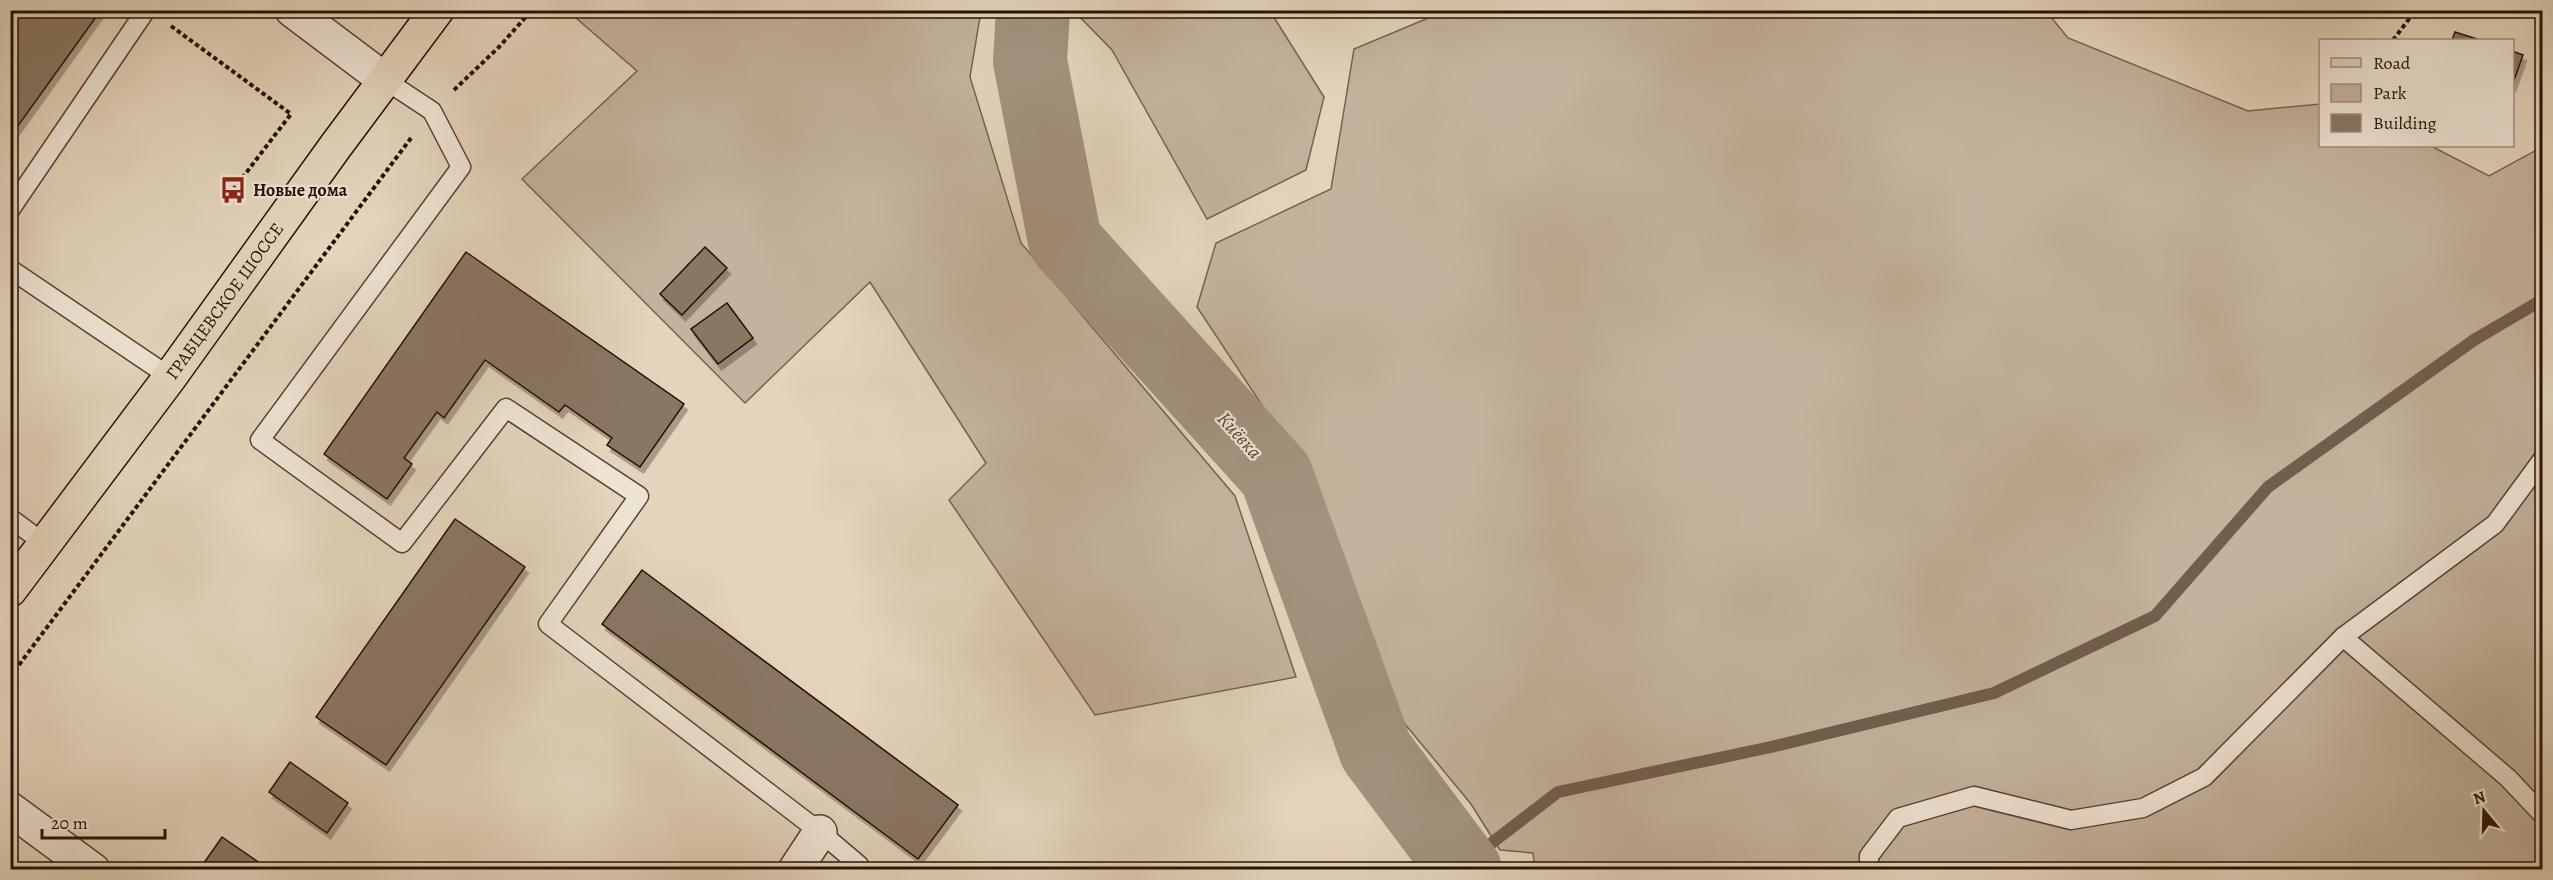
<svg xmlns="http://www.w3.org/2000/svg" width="2553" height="880" font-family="Alegreya,serif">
<defs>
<filter id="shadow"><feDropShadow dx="3.5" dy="6" stdDeviation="0" flood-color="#0004"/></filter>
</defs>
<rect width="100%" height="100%" fill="#e3d4bb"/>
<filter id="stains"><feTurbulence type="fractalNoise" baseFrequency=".00333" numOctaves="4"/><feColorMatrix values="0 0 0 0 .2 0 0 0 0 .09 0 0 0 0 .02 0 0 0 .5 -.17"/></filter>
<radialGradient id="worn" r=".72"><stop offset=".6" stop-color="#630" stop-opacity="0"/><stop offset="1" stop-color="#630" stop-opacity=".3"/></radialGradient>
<g fill="#c3b39c" stroke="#756250" stroke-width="1.5">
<path d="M568,11H981L970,77L1021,243L1235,496L1296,677L1095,715L949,500L986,463L870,282L745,403L522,179L637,71Z"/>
<path d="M1074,11H1270L1324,97L1306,170L1207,219L1112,50Z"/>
<path d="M1445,11H2046L2068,38L2248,111L2320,104V146H2431L2489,176L2542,147V869H1535L1533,853L1500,850L1471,804L1400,718L1314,484L1197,307L1216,243L1331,189L1354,49Z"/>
</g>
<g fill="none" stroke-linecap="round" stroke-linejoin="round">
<path stroke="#715e4d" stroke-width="12" d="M1463,865L1558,792L1771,747L1994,693L2155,616L2268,487L2474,340L2542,300"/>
<path stroke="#a3927d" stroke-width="74" d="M1033,10L1030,61L1065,241L1276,475L1376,751L1465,870"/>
</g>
<g fill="#897663" stroke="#271104" stroke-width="1.5" filter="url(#shadow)">
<path d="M10,10H101L10,137Z"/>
<path d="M2455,32L2480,40H2452Z"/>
<path d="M2512,51L2523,55L2512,86Z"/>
<path d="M705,247L727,268L682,315L660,294Z"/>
<path d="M466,252L684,404L640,467L607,445L612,438L565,405L559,412L485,360L444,418L437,412L404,458L412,464L387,499L324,454Z"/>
<path d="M727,303L753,338L718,364L691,329Z"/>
<path d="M455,519L525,567L386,765L316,717Z"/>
<path d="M642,570L958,805L918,859L602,624Z"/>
<path d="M290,762L348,803L327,833L269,792Z"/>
<path d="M222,837L270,870H199Z"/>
</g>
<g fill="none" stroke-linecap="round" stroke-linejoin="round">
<defs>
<g id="service">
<path d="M385,80L432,111L461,167L260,440L402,543L506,408L639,496L548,624L820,832L859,865L856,870"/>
<path d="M10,210L146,10"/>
<path d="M10,269L170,377"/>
<path d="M10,518L45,544"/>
<path d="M2343,637L2508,778L2542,814"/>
<path d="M1869,870V856L1898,818L1974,796L2071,820L2143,808L2204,777L2343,637L2495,524L2542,460"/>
</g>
<g id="minor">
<path d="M292,10L385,80"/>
<path d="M10,809L93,870"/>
<path d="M795,870L820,832"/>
</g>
<g id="primary">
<path id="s1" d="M10,590L170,377L335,147L437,10"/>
</g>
</defs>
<use href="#service" stroke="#564232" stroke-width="21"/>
<use href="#minor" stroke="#564232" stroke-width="36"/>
<use href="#primary" stroke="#271104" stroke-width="36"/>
<g stroke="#271104" stroke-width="4" stroke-dasharray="4.5 3" stroke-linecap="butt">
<path d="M171,26L291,114L233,190"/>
<path d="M2393,40L2416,10"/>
<path d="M454,90L499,47L532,10"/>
<path d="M10,677L411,138"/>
</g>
<use href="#service" stroke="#ede3d3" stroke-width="18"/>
<use href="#minor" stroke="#ede3d3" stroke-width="33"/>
<use href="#primary" stroke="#e3d4bb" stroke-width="33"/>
</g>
<defs>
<symbol id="bus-bare" viewBox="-9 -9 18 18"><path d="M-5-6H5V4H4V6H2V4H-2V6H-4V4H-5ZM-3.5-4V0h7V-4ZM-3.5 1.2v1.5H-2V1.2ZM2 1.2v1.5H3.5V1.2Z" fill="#8f2418" stroke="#ede3d3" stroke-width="2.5" paint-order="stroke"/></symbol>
</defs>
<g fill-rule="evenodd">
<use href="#bus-bare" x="214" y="171" width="38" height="38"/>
</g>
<g text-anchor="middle" stroke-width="4.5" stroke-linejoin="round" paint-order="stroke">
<g font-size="18" font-weight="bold" fill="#271104" stroke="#ede3d3" text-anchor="start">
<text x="253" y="196">Новые дома</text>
</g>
<g font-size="18" fill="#271104" stroke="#ede3d3">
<text dy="6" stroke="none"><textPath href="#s1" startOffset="360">ГРАБЦЕВСКОЕ ШОССЕ</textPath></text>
</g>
<g font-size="20" font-style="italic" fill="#594534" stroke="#ede3d3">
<text transform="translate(1240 435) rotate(48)" y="7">Киёвка</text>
</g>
</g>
<rect width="2553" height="880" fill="none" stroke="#e3d4bb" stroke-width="36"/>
<rect x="12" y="12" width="2529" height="856" fill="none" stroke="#271104" stroke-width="3"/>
<rect x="18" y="18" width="2517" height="844" fill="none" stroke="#271104" stroke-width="1.5"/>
<rect x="2319" y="39" width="195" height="108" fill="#ede3d3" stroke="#9e8f80" stroke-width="1.5"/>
<rect x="2331" y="58" width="30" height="9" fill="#e3d4bb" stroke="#9e8f80" stroke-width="1.5"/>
<text x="2373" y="69" font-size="18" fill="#271104">Road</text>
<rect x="2331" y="84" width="30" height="18" fill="#c3b39c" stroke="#9e8f80" stroke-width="1.5"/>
<text x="2373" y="99" font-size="18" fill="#271104">Park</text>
<rect x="2331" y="114" width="30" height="18" fill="#897663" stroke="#9e8f80" stroke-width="1.5"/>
<text x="2373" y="129" font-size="18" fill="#271104">Building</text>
<g transform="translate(2484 811) rotate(341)" stroke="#ede3d3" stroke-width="4.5" paint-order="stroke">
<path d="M0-4.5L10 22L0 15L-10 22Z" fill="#271104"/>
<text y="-9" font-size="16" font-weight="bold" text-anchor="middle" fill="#271104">N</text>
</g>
<path d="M42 829v9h123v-9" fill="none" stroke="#271104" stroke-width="3"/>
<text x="51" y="829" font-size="18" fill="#271104" stroke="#ede3d3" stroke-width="4.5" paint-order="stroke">20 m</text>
<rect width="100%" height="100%" filter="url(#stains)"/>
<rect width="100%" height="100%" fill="url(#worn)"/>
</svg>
